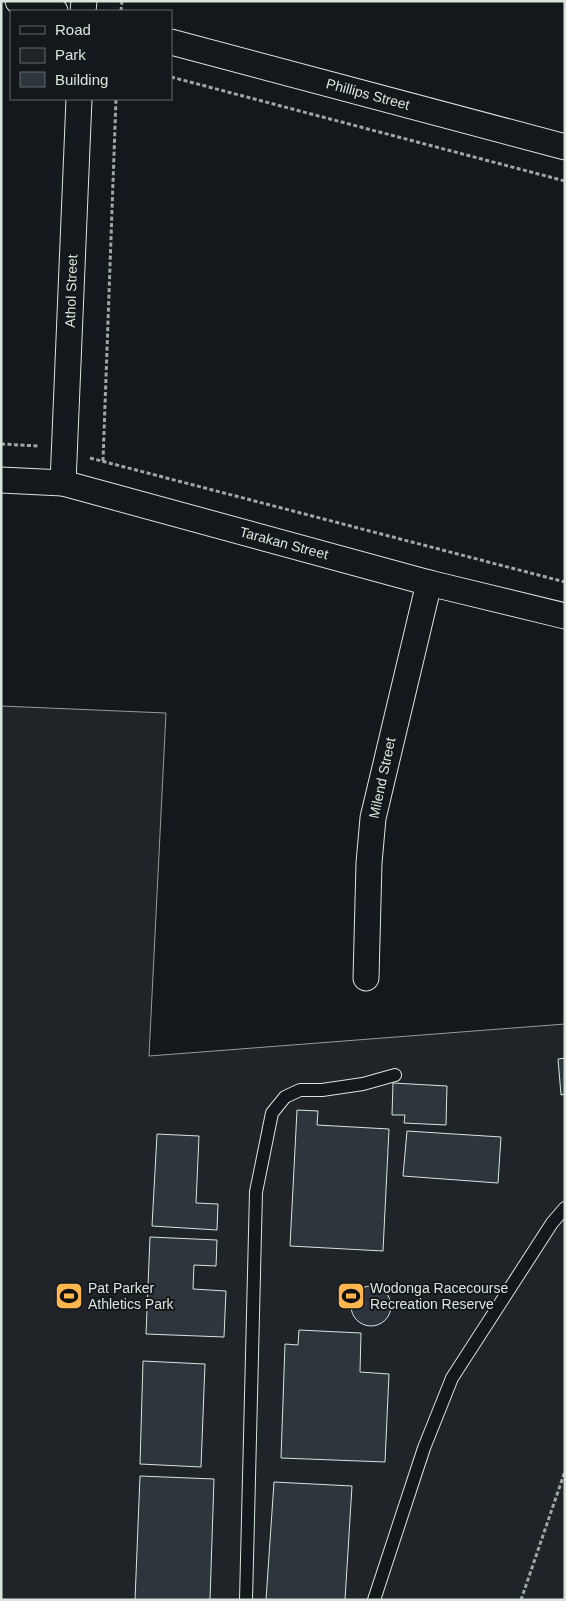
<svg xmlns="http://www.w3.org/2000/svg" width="566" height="1601" font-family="Arial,sans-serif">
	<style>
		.green { fill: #202428; stroke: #939e99 }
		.building { fill: #2c363c; stroke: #d8e6dc }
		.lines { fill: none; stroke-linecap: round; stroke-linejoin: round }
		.lane-casing { stroke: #d8e6dc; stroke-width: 14 }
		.street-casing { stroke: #d8e6dc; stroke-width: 27 }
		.path { stroke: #9da8a2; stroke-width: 3; stroke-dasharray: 4 2.5; stroke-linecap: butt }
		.lane { stroke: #14181c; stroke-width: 12 }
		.street { stroke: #14181c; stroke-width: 25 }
		.labels { text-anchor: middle; stroke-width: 4; stroke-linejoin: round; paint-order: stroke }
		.street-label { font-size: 14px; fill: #d8e6dc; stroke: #14181c }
		.poi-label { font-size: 14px; fill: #d8e6dc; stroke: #14181c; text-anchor: start }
	</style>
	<rect width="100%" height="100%" fill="#14181c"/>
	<path class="green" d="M 1,706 L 166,713 L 149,1056 L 565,1024 L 565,1600 L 1,1600 Z"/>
	<g class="building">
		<path d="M 565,1058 L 565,1094 L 561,1095 L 558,1059 Z"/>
		<path d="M 393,1083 L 447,1086 L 446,1125 L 404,1123 L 405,1115 L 392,1115 Z"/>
		<path d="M 297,1110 L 318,1111 L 317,1125 L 389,1129 L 383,1251 L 290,1246 Z"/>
		<path d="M 407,1131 L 501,1137 L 498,1183 L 403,1176 Z"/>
		<path d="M 157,1134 L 199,1136 L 196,1203 L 218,1204 L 217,1230 L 152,1226 Z"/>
		<path d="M 150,1237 L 217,1240 L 216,1266 L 194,1265 L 193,1289 L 226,1291 L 224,1337 L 146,1334 Z"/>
		<circle cx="371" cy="1306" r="20"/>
		<path d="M 299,1330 L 361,1333 L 360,1372 L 389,1374 L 385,1462 L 281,1458 L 285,1344 L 298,1345 Z"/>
		<path d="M 143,1361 L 205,1364 L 201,1467 L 140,1464 Z"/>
		<path d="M 140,1476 L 214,1479 L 210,1600 L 135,1600 Z"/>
		<path d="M 274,1482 L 352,1486 L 345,1600 L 266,1600 Z"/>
	</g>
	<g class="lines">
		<g class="lane-casing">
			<g id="lane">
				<path d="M 246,1600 L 256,1192 L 272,1113 L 285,1097 L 300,1090 L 322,1090 L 363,1084 L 395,1075"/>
				<path d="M 374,1600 L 424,1448 L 452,1378 L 552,1223 L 565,1208"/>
			</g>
		</g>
		<g class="street-casing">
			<g id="street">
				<path d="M 18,1 L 55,11"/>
				<path d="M 83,11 L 84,1"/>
				<path d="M 171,42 L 565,147"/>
				<path d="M 1,480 L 63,483 L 429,583 L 565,616"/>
				<path d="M 63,483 L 79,99"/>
				<path d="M 366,978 L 369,863 L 373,818 L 429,583"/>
			</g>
		</g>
		<g class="path">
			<path d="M 121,11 L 122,1"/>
			<path d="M 171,77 L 565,181"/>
			<path d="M 1,444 L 38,446"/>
			<path d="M 90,458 L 565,582"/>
			<path d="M 103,461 L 116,99"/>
			<path d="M 521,1600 L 565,1471"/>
		</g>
		<use href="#lane" class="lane"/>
		<use href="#street" class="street"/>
	</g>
	<defs>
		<g id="stadium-square" transform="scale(1.4375)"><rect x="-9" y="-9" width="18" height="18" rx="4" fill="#ffb74d" stroke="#14181c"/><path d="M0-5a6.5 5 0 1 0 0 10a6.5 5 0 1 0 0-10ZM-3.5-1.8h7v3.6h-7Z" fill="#111"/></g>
	</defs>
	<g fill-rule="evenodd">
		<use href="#stadium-square" x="69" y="1296"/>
		<use href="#stadium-square" x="351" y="1296"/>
	</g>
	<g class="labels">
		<g class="street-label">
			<text transform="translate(368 94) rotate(15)" y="5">Phillips Street</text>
			<text transform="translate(71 291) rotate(-88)" y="5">Athol Street</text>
			<text transform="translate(284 543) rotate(15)" y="5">Tarakan Street</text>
			<text transform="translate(382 778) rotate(-78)" y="5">Milend Street</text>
		</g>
		<g class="poi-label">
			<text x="88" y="1293">Pat Parker<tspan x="88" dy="16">Athletics Park</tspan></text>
			<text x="370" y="1293">Wodonga Racecourse<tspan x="370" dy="16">Recreation Reserve</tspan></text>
		</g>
	</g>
	<rect width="566" height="1601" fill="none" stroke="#d8e6dc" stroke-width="5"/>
	<rect x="10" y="10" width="162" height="90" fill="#14181c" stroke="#626a69"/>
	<rect x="20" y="26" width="25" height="8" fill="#14181c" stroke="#626a69"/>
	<text x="55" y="35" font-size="15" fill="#d8e6dc">Road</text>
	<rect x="20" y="48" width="25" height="15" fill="#202428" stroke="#626a69"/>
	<text x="55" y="60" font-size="15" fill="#d8e6dc">Park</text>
	<rect x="20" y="72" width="25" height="15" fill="#2c363c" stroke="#626a69"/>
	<text x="55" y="85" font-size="15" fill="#d8e6dc">Building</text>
</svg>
